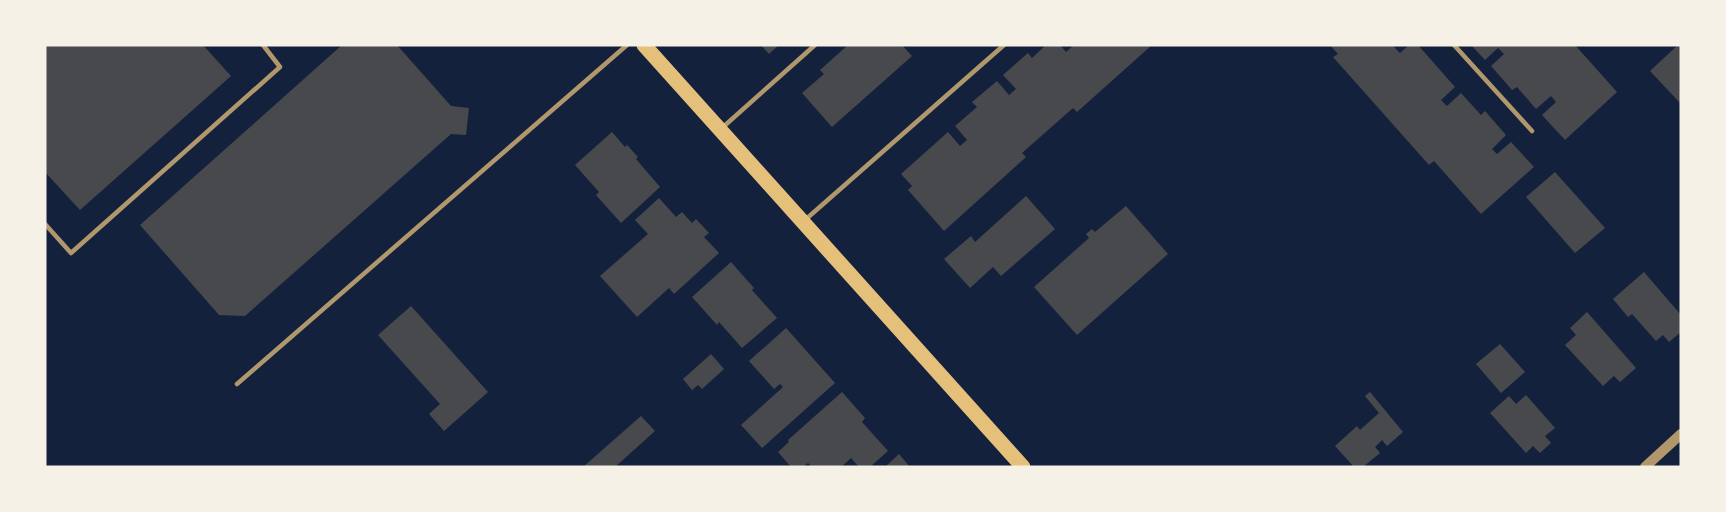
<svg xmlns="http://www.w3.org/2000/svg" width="1726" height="512" font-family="'PT Sans Narrow',sans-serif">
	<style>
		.building { fill: #48494c }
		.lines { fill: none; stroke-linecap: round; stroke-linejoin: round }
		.service { stroke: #b1986c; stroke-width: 4.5 }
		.tertiary { stroke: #b1986c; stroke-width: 10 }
		.primary { stroke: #e5c07b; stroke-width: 15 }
	</style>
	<rect width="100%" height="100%" fill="#14213d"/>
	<g class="building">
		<path d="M 45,45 L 203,45 L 231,76 L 80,210 L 45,172 Z"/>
		<path d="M 342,45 L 397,45 L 451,106 L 469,108 L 466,135 L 451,134 L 245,316 L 219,315 L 140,225 Z"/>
		<path d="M 761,45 L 779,45 L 769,54 Z"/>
		<path d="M 848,45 L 902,45 L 912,56 L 832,127 L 802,93 L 824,74 L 820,70 Z"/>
		<path d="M 1046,45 L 1060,45 L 1066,52 L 1074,45 L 1152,45 L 1077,112 L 1073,108 L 1022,153 L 1026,157 L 944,231 L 908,190 L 912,186 L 901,174 L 948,132 L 960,146 L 967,140 L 955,126 L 977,107 L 972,102 L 997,81 L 1009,95 L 1016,89 L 1003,75 L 1028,53 L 1032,58 Z"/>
		<path d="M 1330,45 L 1396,45 L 1394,47 L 1400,53 L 1409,45 L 1418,45 L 1455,87 L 1441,100 L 1447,106 L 1461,93 L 1481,115 L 1485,111 L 1506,135 L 1492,149 L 1497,154 L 1511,142 L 1534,167 L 1481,214 L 1434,161 L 1429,165 L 1333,57 L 1338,54 Z"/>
		<path d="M 1471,45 L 1575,45 L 1617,92 L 1565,140 L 1542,115 L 1556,102 L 1551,96 L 1536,109 L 1517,87 L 1512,90 L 1491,66 L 1504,54 L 1498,48 L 1485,60 Z"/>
		<path d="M 1678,45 L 1681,45 L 1681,104 L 1650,71 Z"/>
		<path d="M 612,132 L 625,147 L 627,145 L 638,157 L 636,159 L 660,187 L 621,223 L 596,195 L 599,192 L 575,165 Z"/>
		<path d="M 1555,172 L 1605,228 L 1575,253 L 1526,197 Z"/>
		<path d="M 1026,196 L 1055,229 L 1001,276 L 993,267 L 970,288 L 944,259 L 971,236 L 975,242 Z"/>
		<path d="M 659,198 L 676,217 L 682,212 L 692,223 L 696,219 L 709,233 L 704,237 L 719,253 L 674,294 L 669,288 L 637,317 L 600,276 L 648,234 L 635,220 Z"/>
		<path d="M 1126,206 L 1168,254 L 1077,335 L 1034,287 L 1089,238 L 1086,234 L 1092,229 L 1095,232 Z"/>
		<path d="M 731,262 L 754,288 L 752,290 L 777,318 L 742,348 L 719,322 L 717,325 L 692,297 Z"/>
		<path d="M 1644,272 L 1681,315 L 1681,332 L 1669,342 L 1663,335 L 1656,341 L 1632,314 L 1628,317 L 1613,299 Z"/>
		<path d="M 411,306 L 488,392 L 444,431 L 429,414 L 440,404 L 378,335 Z"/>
		<path d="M 1587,312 L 1636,368 L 1620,382 L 1614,376 L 1603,386 L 1565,345 L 1576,335 L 1570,328 Z"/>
		<path d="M 786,328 L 835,383 L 762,448 L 741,425 L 783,387 L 780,384 L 774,389 L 749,361 Z"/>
		<path d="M 1500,344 L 1525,372 L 1501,393 L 1476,364 Z"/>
		<path d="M 711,354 L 724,369 L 702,389 L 698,385 L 692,390 L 683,379 Z"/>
		<path d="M 842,392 L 865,418 L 862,422 L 888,451 L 870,467 L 859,467 L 851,458 L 841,467 L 812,467 L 808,463 L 803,467 L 791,467 L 778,452 L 789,442 L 788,440 Z"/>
		<path d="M 1370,392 L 1403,432 L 1387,446 L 1382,440 L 1375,447 L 1380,453 L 1363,467 L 1354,467 L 1335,446 L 1357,426 L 1360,430 L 1379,413 L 1365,396 Z"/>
		<path d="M 1526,395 L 1555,428 L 1545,436 L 1551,443 L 1540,453 L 1533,446 L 1526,453 L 1490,413 L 1509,396 L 1516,404 Z"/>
		<path d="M 641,416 L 655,431 L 615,467 L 583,467 Z"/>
		<path d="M 899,454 L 910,467 L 885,467 Z"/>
	</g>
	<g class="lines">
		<g class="service">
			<path d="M 1454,45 L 1532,131"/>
			<path d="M 722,128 L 815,45"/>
			<path d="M 805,220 L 1004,45"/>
			<path d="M 45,224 L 71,253 L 280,67 L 263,45"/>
			<path d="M 237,384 L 627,45"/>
		</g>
		<path class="tertiary" d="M 1645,467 L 1681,434"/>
		<path class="primary" d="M 644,45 L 1023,467"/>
	</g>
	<rect width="1726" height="512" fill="none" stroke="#f6f1e7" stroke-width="93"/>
</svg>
